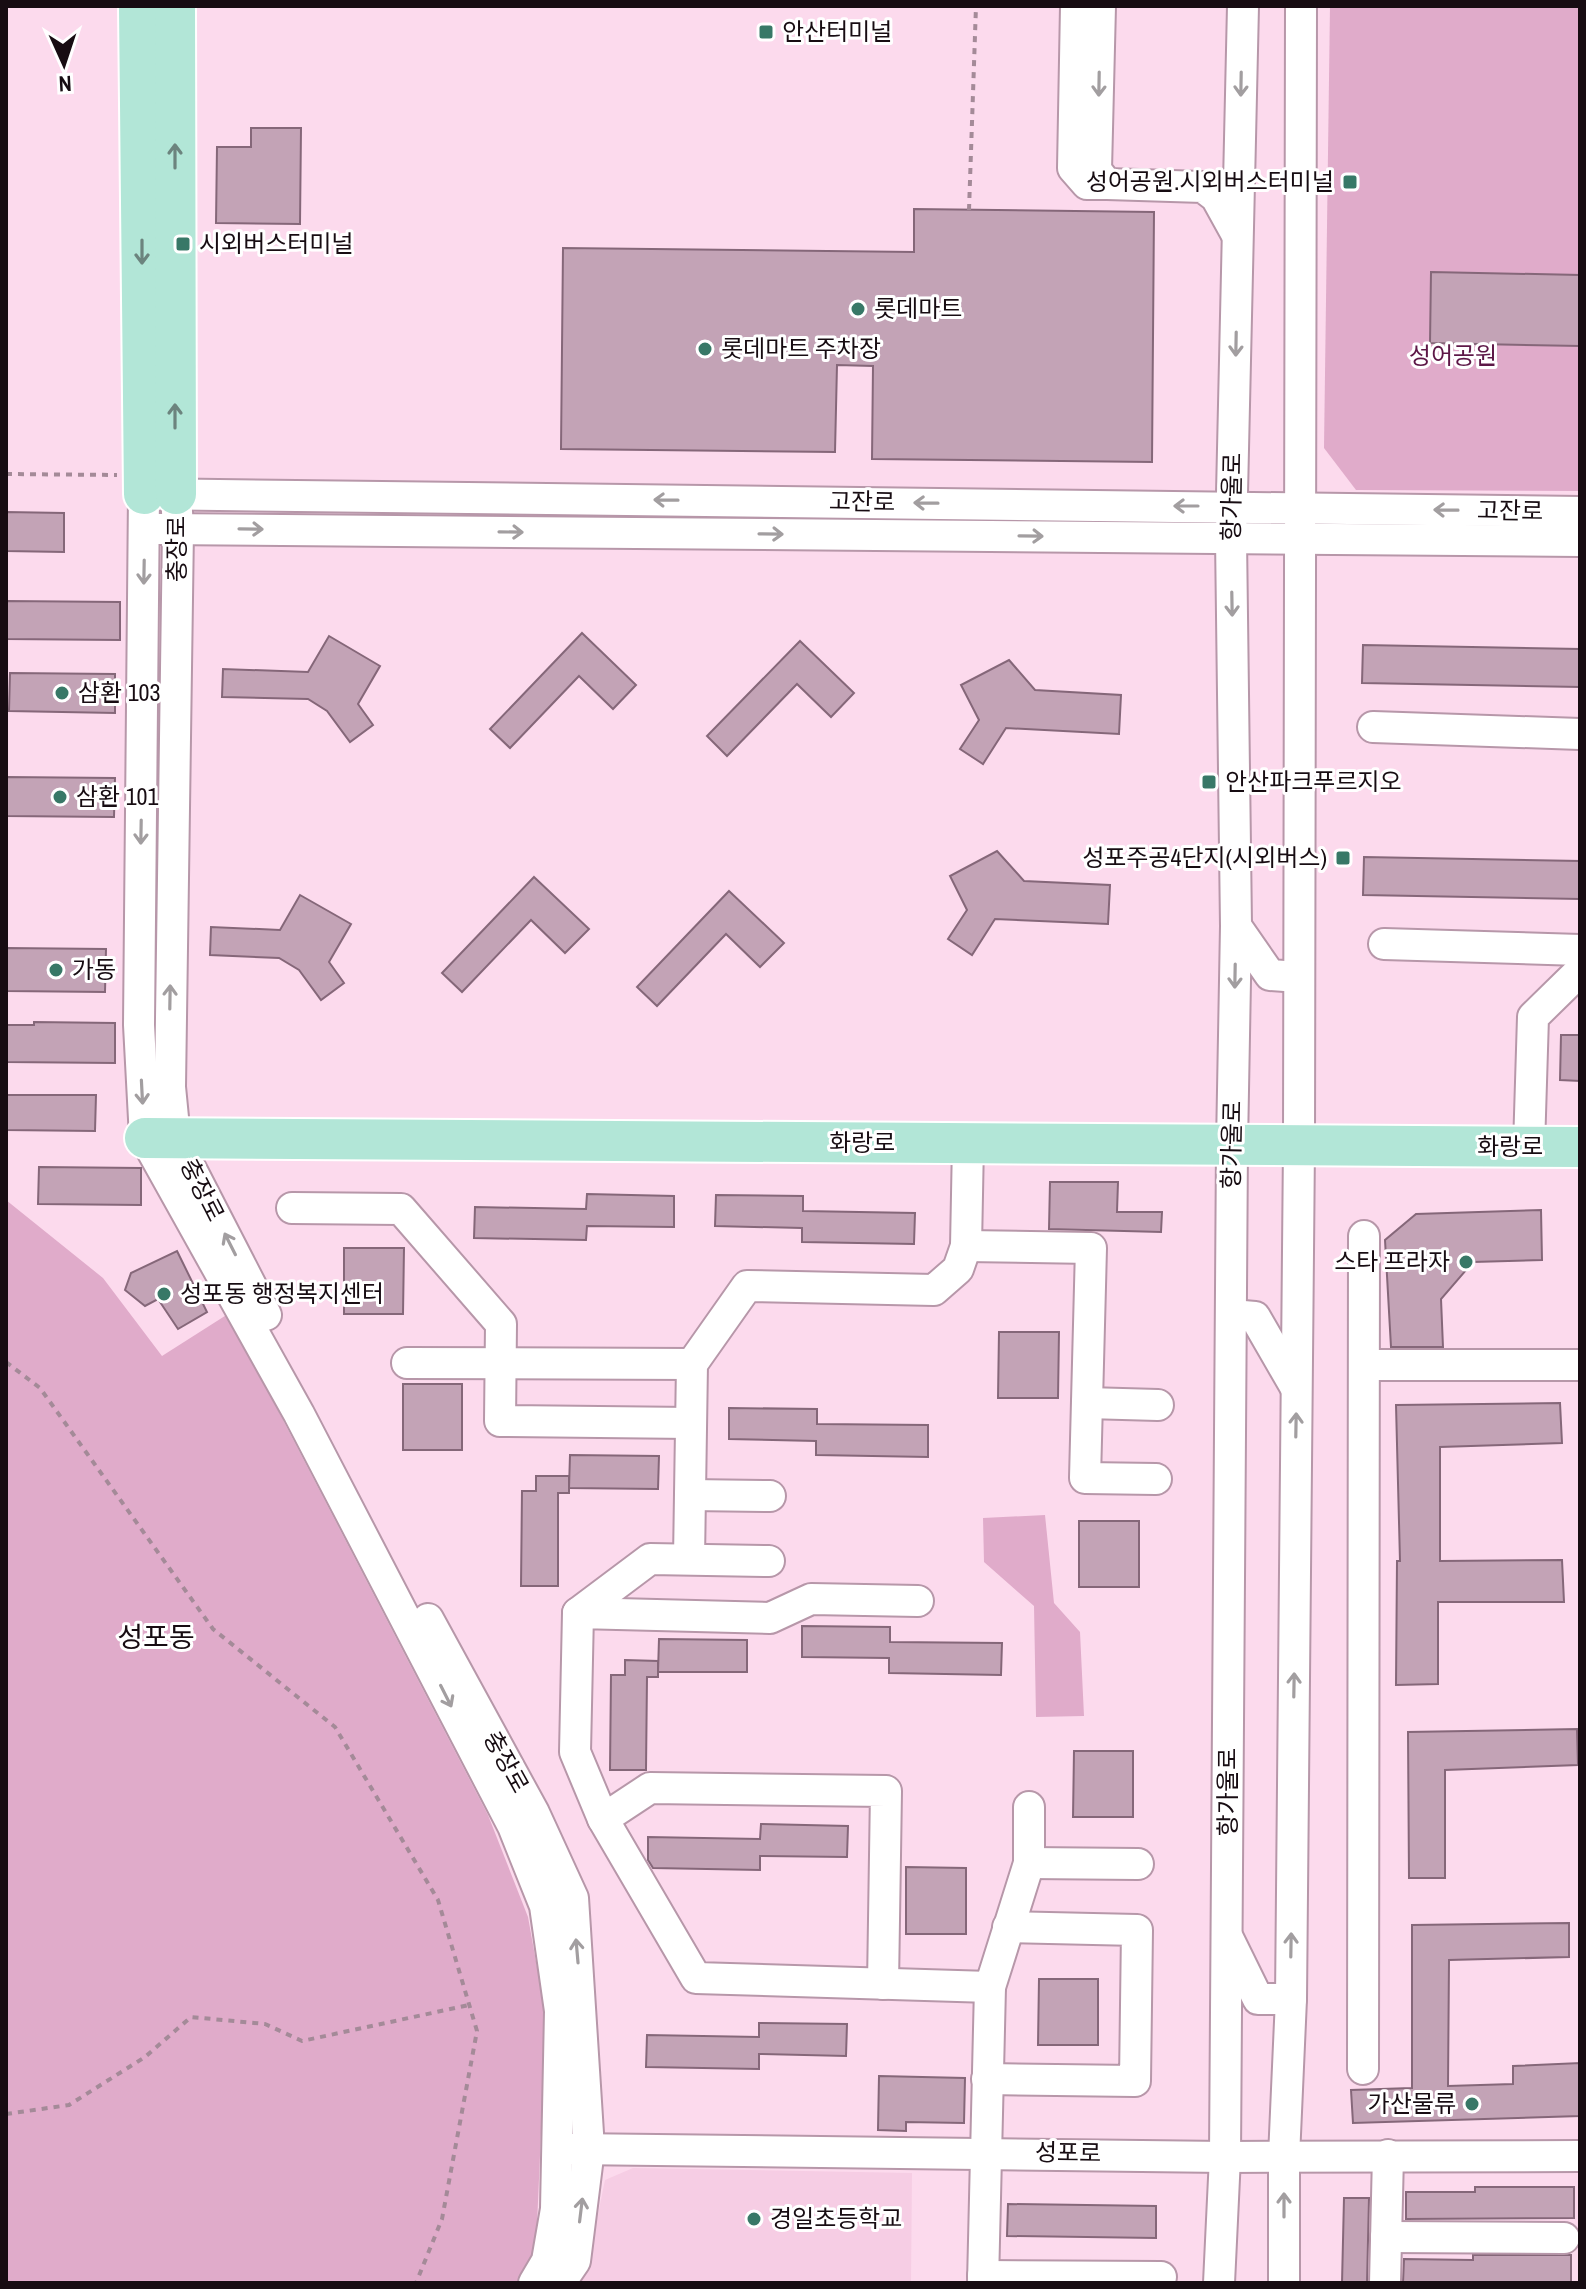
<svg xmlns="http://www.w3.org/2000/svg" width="1586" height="2289" font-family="'Archivo Narrow','Noto Sans KR',sans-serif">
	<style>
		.built { fill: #f6cde4 }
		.green { fill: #e0abca }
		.building { fill: #c3a3b6; stroke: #856779; stroke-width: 2 }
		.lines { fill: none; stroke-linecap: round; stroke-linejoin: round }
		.minor-casing { stroke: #b797a9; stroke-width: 34 }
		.major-casing { stroke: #fff; stroke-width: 44 }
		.path { stroke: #a48a98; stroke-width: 4; stroke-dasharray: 6 6; stroke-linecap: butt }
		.minor { stroke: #fff; stroke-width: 30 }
		.major { stroke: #b2e6d7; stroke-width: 40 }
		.oneway { stroke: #a29ea0 }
		.oneway2 { stroke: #6c847e }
		.poi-dot { fill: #387867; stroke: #fff; stroke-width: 3 }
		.labels { text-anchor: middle; stroke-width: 6; stroke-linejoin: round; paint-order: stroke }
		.poi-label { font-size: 24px; fill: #170c12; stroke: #fff; text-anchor: start }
		.park-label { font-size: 24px; fill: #5d1747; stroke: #fff }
		.street-label { font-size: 24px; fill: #170c12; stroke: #fff }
		.quarter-label { font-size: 28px; fill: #170c12; stroke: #fff }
	</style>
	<rect width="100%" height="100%" fill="#fcdaed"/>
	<path class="built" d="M 633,2168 L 912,2173 L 911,2283 L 569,2283 L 589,2258 L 605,2180 Z"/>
	<g class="green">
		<path d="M 1330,6 L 1580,6 L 1580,491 L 1356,490 L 1324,448 Z"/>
		<path d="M 6,1200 L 103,1278 L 162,1356 L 228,1314 L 488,1815 L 528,1917 L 546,2017 L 536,2248 L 517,2283 L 6,2283 Z"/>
		<path d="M 1045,1515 L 1054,1603 L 1080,1632 L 1084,1716 L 1036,1717 L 1034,1606 L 984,1562 L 983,1518 Z"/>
	</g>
	<g class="building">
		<path d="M 251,128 L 301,128 L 300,224 L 216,223 L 217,147 L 251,147 Z"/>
		<path d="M 914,209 L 1154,212 L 1152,462 L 872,459 L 873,366 L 837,365 L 835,452 L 561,449 L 563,248 L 914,252 Z"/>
		<path d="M 1431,272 L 1580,275 L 1580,346 L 1430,343 Z"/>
		<path d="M 6,512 L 64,513 L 64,552 L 6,551 Z"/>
		<path d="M 6,601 L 120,602 L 120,640 L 6,639 Z"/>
		<path d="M 582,633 L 636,685 L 613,709 L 579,676 L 510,748 L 490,729 Z"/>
		<path d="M 329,636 L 380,666 L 358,704 L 373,725 L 350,742 L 327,711 L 308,699 L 222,697 L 223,669 L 308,672 Z"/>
		<path d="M 800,641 L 854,693 L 831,717 L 797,684 L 727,756 L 707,736 Z"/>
		<path d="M 1363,645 L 1580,649 L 1580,687 L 1362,683 Z"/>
		<path d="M 1009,660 L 1035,690 L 1121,695 L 1119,734 L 1006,728 L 983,764 L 960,749 L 979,720 L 961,685 Z"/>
		<path d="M 10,673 L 115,674 L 115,713 L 9,711 Z"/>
		<path d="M 6,777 L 115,778 L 114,817 L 6,816 Z"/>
		<path d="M 997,851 L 1024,881 L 1110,885 L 1108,924 L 995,919 L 972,955 L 948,939 L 967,910 L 950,876 Z"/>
		<path d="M 1364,857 L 1580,861 L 1580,899 L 1363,895 Z"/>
		<path d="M 534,877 L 589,929 L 565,953 L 531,920 L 462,992 L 442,973 Z"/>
		<path d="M 729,891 L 784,943 L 760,967 L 726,934 L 657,1006 L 637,987 Z"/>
		<path d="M 300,895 L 351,924 L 329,962 L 344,983 L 321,1000 L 299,970 L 279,958 L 210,955 L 211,927 L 280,930 Z"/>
		<path d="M 6,948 L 106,949 L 105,992 L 6,991 Z"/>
		<path d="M 34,1022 L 115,1023 L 115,1063 L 6,1062 L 6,1025 L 34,1025 Z"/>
		<path d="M 1561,1035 L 1580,1035 L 1580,1081 L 1560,1080 Z"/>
		<path d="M 6,1095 L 96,1095 L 95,1131 L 6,1130 Z"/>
		<path d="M 39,1167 L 141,1168 L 141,1205 L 38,1204 Z"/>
		<path d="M 1050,1182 L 1118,1182 L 1117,1212 L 1162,1212 L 1161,1232 L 1049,1229 Z"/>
		<path d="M 587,1194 L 674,1196 L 674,1227 L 587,1226 L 586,1240 L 474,1238 L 475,1207 L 586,1209 Z"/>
		<path d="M 716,1195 L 803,1196 L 803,1211 L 915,1213 L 914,1244 L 802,1242 L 802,1228 L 715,1226 Z"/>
		<path d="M 1541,1210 L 1542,1260 L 1473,1262 L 1441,1299 L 1443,1347 L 1391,1347 L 1385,1240 L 1416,1214 Z"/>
		<path d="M 344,1248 L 404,1248 L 403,1314 L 344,1314 Z"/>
		<path d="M 177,1251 L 207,1312 L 178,1329 L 158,1299 L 145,1306 L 125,1290 L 131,1273 Z"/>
		<path d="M 999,1332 L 1059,1332 L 1058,1398 L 998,1398 Z"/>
		<rect x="403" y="1384" width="59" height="66"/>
		<path d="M 1560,1403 L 1562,1443 L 1440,1447 L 1440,1561 L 1562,1560 L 1564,1602 L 1438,1602 L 1438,1684 L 1396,1685 L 1397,1561 L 1400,1561 L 1396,1405 Z"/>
		<path d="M 729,1408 L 817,1409 L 817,1424 L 928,1425 L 928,1457 L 816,1455 L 816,1441 L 729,1439 Z"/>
		<path d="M 570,1455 L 659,1456 L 658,1489 L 569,1488 Z"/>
		<path d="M 536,1476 L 569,1476 L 569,1493 L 558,1493 L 558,1586 L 521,1586 L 522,1491 L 536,1491 Z"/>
		<rect x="1079" y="1521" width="60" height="66"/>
		<path d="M 802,1626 L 890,1627 L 890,1642 L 1002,1643 L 1001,1675 L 889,1673 L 889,1658 L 802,1657 Z"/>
		<path d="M 659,1639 L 747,1640 L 747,1672 L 658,1672 Z"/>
		<path d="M 625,1660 L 658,1661 L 658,1677 L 647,1677 L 646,1770 L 610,1770 L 611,1675 L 625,1675 Z"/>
		<path d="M 1577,1729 L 1578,1765 L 1445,1770 L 1445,1878 L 1409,1878 L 1408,1732 Z"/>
		<path d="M 1074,1751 L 1133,1751 L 1133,1817 L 1073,1817 Z"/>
		<path d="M 761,1824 L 848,1826 L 847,1857 L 760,1856 L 760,1870 L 653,1868 L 648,1860 L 648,1837 L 760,1839 Z"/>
		<path d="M 906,1867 L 966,1868 L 966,1934 L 906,1934 Z"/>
		<path d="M 1569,1923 L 1569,1957 L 1449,1960 L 1448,2086 L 1513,2084 L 1513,2066 L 1580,2063 L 1580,2116 L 1353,2123 L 1351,2090 L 1412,2088 L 1412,1925 Z"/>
		<path d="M 1039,1979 L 1098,1979 L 1098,2045 L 1038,2045 Z"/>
		<path d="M 759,2023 L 847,2024 L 846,2056 L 759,2054 L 759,2069 L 646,2067 L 647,2035 L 759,2037 Z"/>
		<path d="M 879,2076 L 965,2078 L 964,2123 L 906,2122 L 906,2131 L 878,2130 Z"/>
		<path d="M 1475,2187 L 1574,2187 L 1574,2218 L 1406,2219 L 1406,2192 L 1475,2192 Z"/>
		<path d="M 1344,2198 L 1369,2198 L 1367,2283 L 1342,2283 Z"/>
		<path d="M 1008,2204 L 1156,2206 L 1156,2238 L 1007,2236 Z"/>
		<path d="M 1473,2255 L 1571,2255 L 1571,2283 L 1403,2283 L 1404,2259 L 1473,2260 Z"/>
	</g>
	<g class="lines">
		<g class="minor-casing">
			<g id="minor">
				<path d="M 1076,6 L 1073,168 L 1087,184 L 1107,184"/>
				<path d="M 1100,6 L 1096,170 L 1107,184 L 1203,187 L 1216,197 L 1237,235"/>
				<path d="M 176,494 L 178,529 L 170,1087 L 175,1138 L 266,1315"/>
				<path d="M 159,529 L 1580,541"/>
				<path d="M 1373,727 L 1580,734"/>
				<path d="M 1236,926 L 1270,975 L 1299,977"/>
				<path d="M 1384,944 L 1580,950"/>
				<path d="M 1529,1147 L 1533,1017 L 1580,971"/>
				<path d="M 292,1208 L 401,1209 L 501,1324 L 500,1421 L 691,1423"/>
				<path d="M 966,1246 L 1091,1248 L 1085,1478 L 1156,1479"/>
				<path d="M 1231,1315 L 1255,1317 L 1296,1388"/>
				<path d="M 407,1363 L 692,1364"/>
				<path d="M 1364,1365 L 1580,1365"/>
				<path d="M 1087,1403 L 1158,1405"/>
				<path d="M 690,1495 L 770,1496"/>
				<path d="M 689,1559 L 692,1364 L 747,1286 L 934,1290 L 958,1269 L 966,1246 L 968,1143"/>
				<path d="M 918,1601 L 811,1599 L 770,1618 L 578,1613 L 575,1752 L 603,1819 L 696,1978 L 990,1987"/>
				<path d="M 578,1613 L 650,1559 L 769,1561"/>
				<path d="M 428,1619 L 534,1813 L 573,1898 L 589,2149 L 575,2261 L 560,2283"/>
				<path d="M 603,1819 L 650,1788 L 886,1791 L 883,1984"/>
				<path d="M 1029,1863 L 1138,1864"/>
				<path d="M 1229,1940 L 1258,1999 L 1291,1999"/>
				<path d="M 1363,2069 L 1364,1236"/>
				<path d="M 987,2079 L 1135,2081 L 1137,1930 L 1008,1927"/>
				<path d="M 571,2149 L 1225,2157 L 1580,2156"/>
				<path d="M 1386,2237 L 1564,2238"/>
				<path d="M 983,2276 L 1161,2277"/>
				<path d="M 534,2283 L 547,2261 L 556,2209 L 560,2011 L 545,1906 L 513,1826 L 299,1414 L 145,1138 L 139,1025 L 144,494 L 1580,512"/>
				<path d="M 983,2283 L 990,1987 L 1029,1863 L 1029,1807"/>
				<path d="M 1219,2283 L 1225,2157 L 1232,1145 L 1236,926 L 1231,538 L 1243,6"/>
				<path d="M 1284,2283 L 1284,2157 L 1291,1999 L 1299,1145 L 1301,6"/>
				<path d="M 1385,2283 L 1388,2155"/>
			</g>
		</g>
		<g class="major-casing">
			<g id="major">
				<path d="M 139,6 L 144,494"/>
				<path d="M 175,6 L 176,494"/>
				<path d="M 145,1138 L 1580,1147"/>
			</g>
		</g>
		<g class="path">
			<path d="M 969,210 L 976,6"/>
			<path d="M 6,474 L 117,475"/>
			<path d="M 6,1362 L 40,1388 L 213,1629 L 335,1727 L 438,1900 L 477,2031 L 442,2219 L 416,2283"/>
			<path d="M 6,2114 L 69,2105 L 145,2057 L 191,2017 L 265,2024 L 302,2041 L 469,2005"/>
		</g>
		<use href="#minor" class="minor"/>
		<use href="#major" class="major"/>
	</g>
	<defs><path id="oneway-shaft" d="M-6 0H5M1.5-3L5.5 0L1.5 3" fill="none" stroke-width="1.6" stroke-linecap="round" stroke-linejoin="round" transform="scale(2)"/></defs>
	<g class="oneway">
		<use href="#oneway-shaft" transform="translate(1099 84) rotate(91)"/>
		<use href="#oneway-shaft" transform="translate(1241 84) rotate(91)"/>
		<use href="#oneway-shaft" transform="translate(1236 344) rotate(91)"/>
		<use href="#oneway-shaft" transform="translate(666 500) rotate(-179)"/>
		<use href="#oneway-shaft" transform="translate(926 503) rotate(-179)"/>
		<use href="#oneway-shaft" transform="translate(1186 506) rotate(-180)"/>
		<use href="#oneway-shaft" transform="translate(1446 510) rotate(-179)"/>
		<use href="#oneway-shaft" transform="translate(251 529) rotate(1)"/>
		<use href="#oneway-shaft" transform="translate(511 532) rotate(1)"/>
		<use href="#oneway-shaft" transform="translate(771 534) rotate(1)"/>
		<use href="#oneway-shaft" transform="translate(1031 536) rotate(1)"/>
		<use href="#oneway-shaft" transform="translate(144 572) rotate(91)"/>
		<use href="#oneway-shaft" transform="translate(1232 604) rotate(89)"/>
		<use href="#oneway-shaft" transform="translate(141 832) rotate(91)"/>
		<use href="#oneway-shaft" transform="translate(1235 976) rotate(91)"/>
		<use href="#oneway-shaft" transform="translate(170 997) rotate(-89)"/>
		<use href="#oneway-shaft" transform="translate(142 1092) rotate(87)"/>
		<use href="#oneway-shaft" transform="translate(230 1244) rotate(-117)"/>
		<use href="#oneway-shaft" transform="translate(1296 1425) rotate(-89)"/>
		<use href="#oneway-shaft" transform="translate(1294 1685) rotate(-89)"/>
		<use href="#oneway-shaft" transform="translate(446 1696) rotate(63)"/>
		<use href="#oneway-shaft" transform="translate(1291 1945) rotate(-89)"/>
		<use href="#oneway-shaft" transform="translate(577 1951) rotate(-95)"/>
		<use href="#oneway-shaft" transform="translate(1284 2205) rotate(-90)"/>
		<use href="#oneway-shaft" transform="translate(581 2210) rotate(-83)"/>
	</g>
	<g class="oneway2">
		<use href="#oneway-shaft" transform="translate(175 156) rotate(-90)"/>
		<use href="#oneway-shaft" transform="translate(142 252) rotate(90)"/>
		<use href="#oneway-shaft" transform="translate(175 416) rotate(-90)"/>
	</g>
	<g class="poi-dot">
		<rect x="758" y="24" width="16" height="16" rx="4"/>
		<rect x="1342" y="174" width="16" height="16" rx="4"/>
		<rect x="175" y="236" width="16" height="16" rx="4"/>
		<circle cx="858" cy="309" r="8"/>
		<circle cx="705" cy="349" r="8"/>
		<circle cx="62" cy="693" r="8"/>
		<rect x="1201" y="774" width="16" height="16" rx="4"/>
		<circle cx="60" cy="797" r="8"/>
		<rect x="1335" y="850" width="16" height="16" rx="4"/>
		<circle cx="56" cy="970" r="8"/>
		<circle cx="1466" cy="1262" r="8"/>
		<circle cx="164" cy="1294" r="8"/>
		<circle cx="1472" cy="2104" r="8"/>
		<circle cx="754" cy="2219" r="8"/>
	</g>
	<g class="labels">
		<g class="poi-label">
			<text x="782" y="40">안산터미널</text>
			<text x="1334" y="190" text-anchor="end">성어공원.시외버스터미널</text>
			<text x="199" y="252">시외버스터미널</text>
			<text x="874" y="317">롯데마트</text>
			<text x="721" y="357">롯데마트 주차장</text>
			<text x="78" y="701">삼환 103</text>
			<text x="1225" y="790">안산파크푸르지오</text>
			<text x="76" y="805">삼환 101</text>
			<text x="1327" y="866" text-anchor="end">성포주공4단지(시외버스)</text>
			<text x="72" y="978">가동</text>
			<text x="1450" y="1270" text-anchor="end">스타 프라자</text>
			<text x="180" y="1302">성포동 행정복지센터</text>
			<text x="1456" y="2112" text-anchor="end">가산물류</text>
			<text x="770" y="2227">경일초등학교</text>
		</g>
		<g class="park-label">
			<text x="1453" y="364">성어공원</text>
		</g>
		<g class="street-label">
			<text transform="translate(1232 497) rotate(-89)" y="8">항가울로</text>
			<text transform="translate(862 502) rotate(1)" y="8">고잔로</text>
			<text transform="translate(1510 511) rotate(1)" y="8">고잔로</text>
			<text transform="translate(177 549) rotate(-90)" y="8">충장로</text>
			<text x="862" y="1151">화랑로</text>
			<text transform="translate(1232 1145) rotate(-89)" y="8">항가울로</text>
			<text x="1510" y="1155">화랑로</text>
			<text transform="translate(202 1190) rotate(63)" y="8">충장로</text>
			<text transform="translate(506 1762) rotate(61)" y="8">충장로</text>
			<text transform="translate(1228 1792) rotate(-90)" y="8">항가울로</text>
			<text transform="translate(1068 2153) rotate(1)" y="8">성포로</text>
		</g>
		<g class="quarter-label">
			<text x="156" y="1647">성포동</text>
		</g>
	</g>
	<rect width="1586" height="2289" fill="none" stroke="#170c12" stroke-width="16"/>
	<g transform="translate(64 64) rotate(177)" stroke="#ffffff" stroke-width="6" paint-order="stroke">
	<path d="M0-6L14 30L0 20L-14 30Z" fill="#170c12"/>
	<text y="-12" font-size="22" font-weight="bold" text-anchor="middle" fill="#170c12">N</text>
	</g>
</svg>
